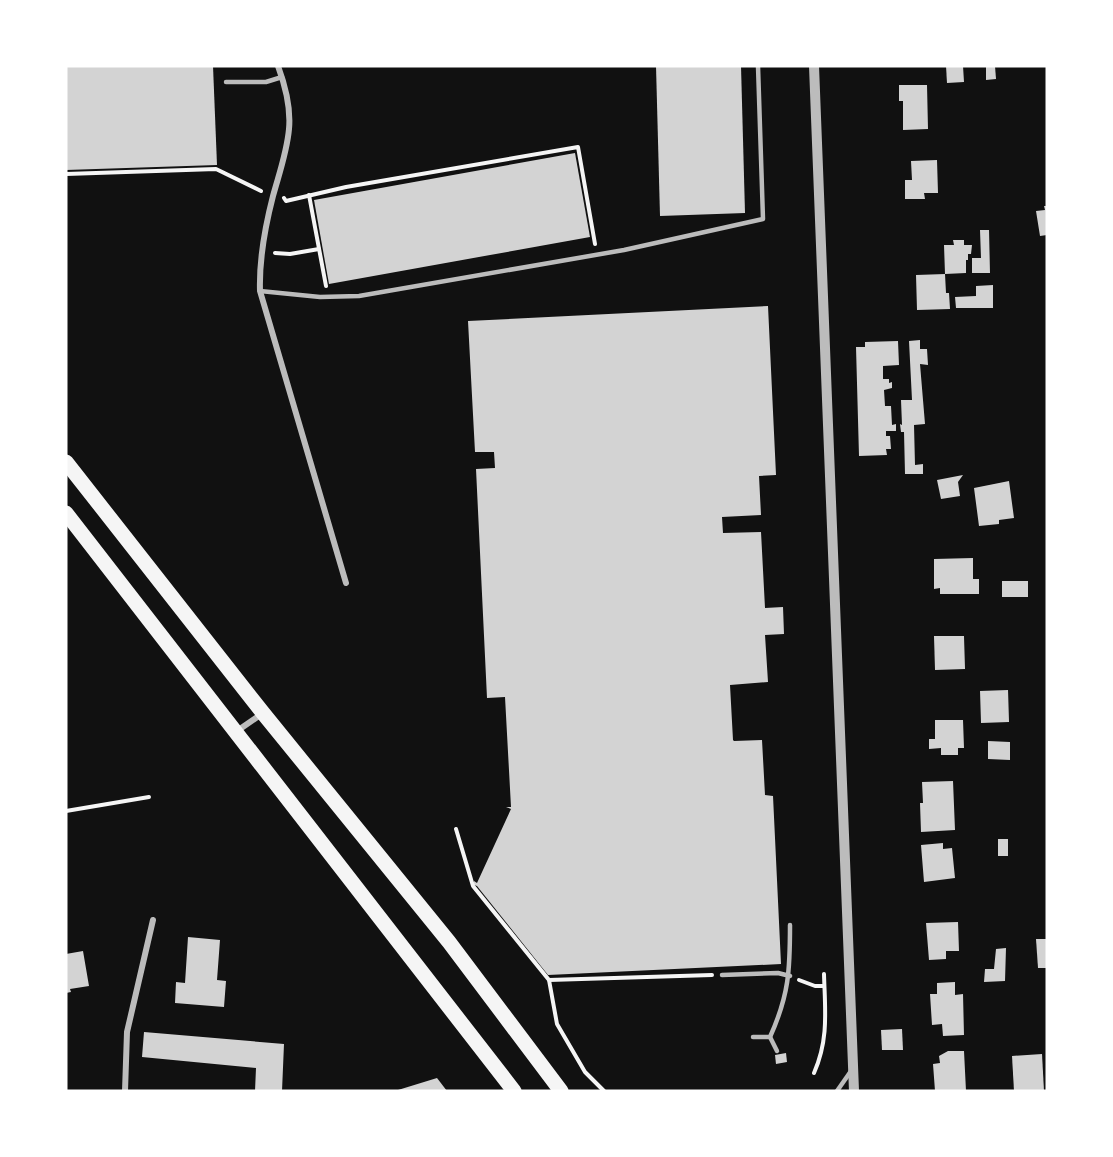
<svg xmlns="http://www.w3.org/2000/svg" width="1113" height="1157" font-family="Merriweather,serif">
	<style>
		.building { fill: #d3d3d3 }
		.lines { fill: none; stroke-linecap: round; stroke-linejoin: round }
		.path { stroke: #f5f5f5; stroke-width: 4 }
		.service { stroke: #bcbcbc; stroke-width: 4.5 }
		.minor { stroke: #bcbcbc; stroke-width: 6 }
		.tertiary { stroke: #bcbcbc; stroke-width: 10 }
		.primary { stroke: #f5f5f5; stroke-width: 15 }
	</style>
	<rect width="100%" height="100%" fill="#111"/>
	<g class="building">
		<path d="M 66,66 L 213,66 L 217,165 L 66,170 Z"/>
		<path d="M 656,66 L 741,66 L 745,213 L 660,216 Z"/>
		<path d="M 946,66 L 963,66 L 964,82 L 947,83 Z"/>
		<path d="M 986,66 L 995,66 L 996,79 L 986,80 Z"/>
		<path d="M 899,85 L 927,85 L 928,129 L 903,130 L 903,101 L 899,101 Z"/>
		<path d="M 575,153 L 590,237 L 329,284 L 314,200 Z"/>
		<path d="M 937,160 L 938,193 L 924,193 L 925,199 L 905,199 L 905,180 L 912,180 L 911,161 Z"/>
		<path d="M 1044,206 L 1047,206 L 1047,235 L 1040,236 L 1036,211 L 1045,210 Z"/>
		<path d="M 980,230 L 989,230 L 990,273 L 972,273 L 972,258 L 981,258 Z"/>
		<path d="M 953,240 L 964,240 L 964,245 L 972,245 L 971,254 L 968,254 L 968,260 L 966,260 L 966,273 L 945,274 L 944,245 L 954,245 Z"/>
		<path d="M 945,274 L 946,293 L 949,293 L 950,309 L 917,310 L 916,275 Z"/>
		<path d="M 993,285 L 993,308 L 956,308 L 955,297 L 976,296 L 976,286 Z"/>
		<path d="M 768,306 L 776,475 L 759,476 L 761,515 L 722,517 L 723,533 L 761,532 L 765,608 L 783,607 L 784,634 L 765,635 L 768,682 L 730,685 L 733,740 L 734,741 L 762,740 L 765,795 L 773,796 L 781,964 L 548,975 L 477,886 L 474,885 L 474,881 L 477,883 L 511,809 L 506,807 L 511,807 L 505,697 L 487,698 L 476,469 L 495,468 L 494,452 L 475,452 L 468,321 Z"/>
		<path d="M 920,340 L 920,349 L 927,349 L 928,365 L 920,364 L 925,424 L 914,425 L 915,465 L 923,464 L 923,474 L 905,474 L 904,432 L 901,432 L 900,424 L 902,425 L 901,400 L 912,400 L 909,341 Z"/>
		<path d="M 898,341 L 899,365 L 883,366 L 883,379 L 889,379 L 889,383 L 892,382 L 892,388 L 884,390 L 885,406 L 891,406 L 892,425 L 896,424 L 896,431 L 886,431 L 886,436 L 890,436 L 891,449 L 886,449 L 887,455 L 859,456 L 856,347 L 865,347 L 865,342 Z"/>
		<path d="M 963,475 L 958,482 L 960,496 L 941,499 L 937,480 Z"/>
		<path d="M 1009,481 L 1014,518 L 999,520 L 999,524 L 979,526 L 974,488 Z"/>
		<path d="M 973,558 L 973,579 L 979,579 L 979,594 L 940,594 L 940,588 L 934,589 L 934,559 Z"/>
		<rect x="1002" y="581" width="26" height="16"/>
		<path d="M 934,636 L 964,636 L 965,669 L 935,670 Z"/>
		<path d="M 1008,690 L 1009,722 L 981,723 L 980,691 Z"/>
		<path d="M 935,720 L 963,720 L 964,748 L 958,748 L 958,755 L 941,755 L 941,748 L 929,749 L 929,739 L 935,739 Z"/>
		<path d="M 988,741 L 1010,742 L 1010,760 L 988,759 Z"/>
		<path d="M 953,781 L 955,830 L 921,832 L 920,803 L 923,803 L 922,782 Z"/>
		<rect x="998" y="839" width="10" height="17"/>
		<path d="M 943,843 L 943,849 L 952,848 L 955,878 L 924,882 L 921,845 Z"/>
		<path d="M 958,922 L 959,951 L 946,951 L 946,959 L 929,960 L 926,923 Z"/>
		<path d="M 188,937 L 220,940 L 217,980 L 226,981 L 224,1007 L 175,1003 L 176,982 L 185,983 Z"/>
		<path d="M 1036,939 L 1047,939 L 1047,968 L 1038,968 Z"/>
		<path d="M 1006,948 L 1005,981 L 984,982 L 985,969 L 994,969 L 996,949 Z"/>
		<path d="M 83,951 L 89,986 L 70,989 L 71,992 L 66,993 L 66,954 Z"/>
		<path d="M 955,982 L 955,995 L 963,994 L 964,1035 L 943,1036 L 942,1024 L 932,1025 L 930,994 L 937,994 L 937,983 Z"/>
		<path d="M 902,1029 L 903,1050 L 882,1050 L 881,1030 Z"/>
		<path d="M 144,1032 L 284,1044 L 282,1091 L 255,1091 L 256,1068 L 142,1057 Z"/>
		<path d="M 948,1051 L 964,1051 L 966,1091 L 935,1091 L 933,1064 L 940,1063 L 939,1056 Z"/>
		<path d="M 786,1053 L 787,1062 L 776,1064 L 775,1055 Z"/>
		<path d="M 1042,1054 L 1044,1091 L 1014,1091 L 1012,1056 Z"/>
		<path d="M 437,1078 L 447,1091 L 398,1091 L 398,1090 Z"/>
	</g>
	<g class="lines">
		<g class="path">
			<path d="M 66,174 L 216,169 L 261,191"/>
			<path d="M 309,195 L 326,286"/>
			<path d="M 284,198 L 286,201 L 346,187 L 578,147 L 595,244"/>
			<path d="M 275,253 L 290,254 L 319,249"/>
			<path d="M 66,811 L 149,797"/>
			<path d="M 456,829 L 473,886 L 549,980 L 712,975"/>
			<path d="M 549,980 L 557,1024 L 585,1072 L 604,1091"/>
			<path d="M 799,980 L 815,986 L 824,986"/>
			<path d="M 814,1073 C 829,1039 825,1010 824,974"/>
		</g>
		<g class="service">
			<path d="M 226,82 L 266,82 L 282,77"/>
			<path d="M 260,291 L 320,297 L 359,296 L 624,250 L 763,219 L 758,66"/>
			<path d="M 722,975 L 778,973 L 790,976"/>
			<path d="M 753,1037 L 770,1037 C 789,995 790,970 790,925"/>
			<path d="M 770,1037 L 777,1051"/>
			<path d="M 837,1091 L 851,1071"/>
		</g>
		<g class="minor">
			<path d="M 278,66 C 285,85 291,108 289,129 C 287,152 279,174 273,196 C 265,227 259,259 260,291 L 346,583"/>
			<path d="M 237,731 L 263,713"/>
			<path d="M 125,1091 L 127,1032 L 153,920"/>
		</g>
		<path class="tertiary" d="M 814,66 L 854,1091"/>
		<g class="primary">
			<path d="M 66,462 L 263,713 L 449,942 L 561,1091"/>
			<path d="M 66,513 L 514,1091"/>
		</g>
	</g>
	<rect width="1113" height="1157" fill="none" stroke="#ffffff" stroke-width="135"/>
</svg>
